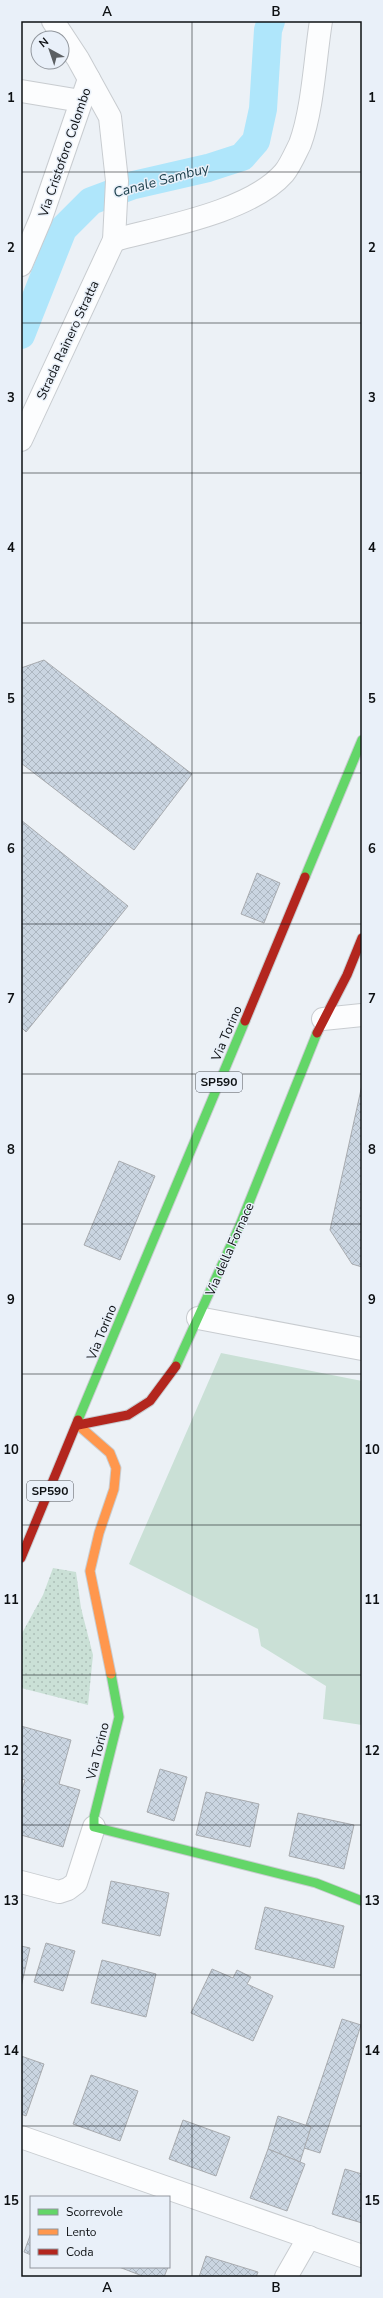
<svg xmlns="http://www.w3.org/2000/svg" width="383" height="2298" font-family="'Nunito Sans',sans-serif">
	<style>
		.grass { fill: url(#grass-dots) }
		.garden { fill: #cae0d6 }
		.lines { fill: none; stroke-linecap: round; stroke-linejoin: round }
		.canal { stroke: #afe6fb; stroke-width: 28 }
		.building { fill: url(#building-cross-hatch); stroke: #a8abaf }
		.street-casing { stroke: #c8ccd0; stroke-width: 24 }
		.fast-casing { stroke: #c8ccd0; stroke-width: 11 }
		.slow-casing { stroke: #c8ccd0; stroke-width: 11 }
		.jam-casing { stroke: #c8ccd0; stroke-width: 11 }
		.street { stroke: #fcfdfe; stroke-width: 22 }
		.fast { stroke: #63d668; stroke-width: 9 }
		.slow { stroke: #ff974d; stroke-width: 9 }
		.jam { stroke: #b3261e; stroke-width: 9 }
		.grid { fill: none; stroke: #0d1013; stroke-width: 1; stroke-opacity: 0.55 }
		.labels { text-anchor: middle; stroke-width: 3; stroke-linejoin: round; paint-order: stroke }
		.shield { fill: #e9f0f9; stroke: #4f5358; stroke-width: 1 }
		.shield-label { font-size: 12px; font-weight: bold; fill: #0d1013 }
		.street-label { font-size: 13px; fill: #0d1013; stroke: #e9f0f9 }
		.water-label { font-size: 14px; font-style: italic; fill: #1e414d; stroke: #e9f0f9 }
		.neatline { fill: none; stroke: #0d1013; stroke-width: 1.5 }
		.grid-label { font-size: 13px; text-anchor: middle; font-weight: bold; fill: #0d1013 }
	</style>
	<defs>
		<pattern id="grass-dots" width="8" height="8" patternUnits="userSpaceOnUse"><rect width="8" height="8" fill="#cae0d6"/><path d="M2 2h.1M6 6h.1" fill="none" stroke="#acbfb7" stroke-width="1.8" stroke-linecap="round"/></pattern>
		<pattern id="building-cross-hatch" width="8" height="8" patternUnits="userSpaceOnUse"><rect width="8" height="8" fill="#cad5e1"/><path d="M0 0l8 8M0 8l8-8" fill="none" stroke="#acb6c0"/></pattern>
	</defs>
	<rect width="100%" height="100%" fill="#ecf1f6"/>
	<path class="grass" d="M 53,1568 L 76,1572 L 81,1608 L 93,1655 L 88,1705 L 21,1688 L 21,1635 L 43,1595 Z"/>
	<path class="garden" d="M 221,1353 L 362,1381 L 362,1725 L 323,1719 L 326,1686 L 261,1646 L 258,1629 L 129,1564 Z"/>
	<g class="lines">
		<path class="canal" d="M 21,335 L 63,229 L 91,201 L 134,185 L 208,168 L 242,157 L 256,141 L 263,109 L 268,30 L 271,21"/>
	</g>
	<g class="building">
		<path d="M 44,660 L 192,774 L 134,850 L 21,763 L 21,668 Z"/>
		<path d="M 21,820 L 128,906 L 26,1032 L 21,1027 Z"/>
		<path d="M 257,873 L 280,883 L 264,923 L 241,914 Z"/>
		<path d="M 362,1085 L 362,1267 L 352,1264 L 330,1230 Z"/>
		<path d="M 119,1161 L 155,1176 L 120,1260 L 84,1245 Z"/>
		<path d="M 21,1726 L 71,1740 L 59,1784 L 80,1790 L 63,1847 L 21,1835 L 21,1793 L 25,1780 L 21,1779 Z"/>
		<path d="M 160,1769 L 187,1777 L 174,1821 L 147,1812 Z"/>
		<path d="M 206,1792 L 259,1804 L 250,1847 L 196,1835 Z"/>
		<path d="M 298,1813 L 354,1825 L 344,1869 L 289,1856 Z"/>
		<path d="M 111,1881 L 169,1893 L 160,1936 L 102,1923 Z"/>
		<path d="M 265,1907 L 344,1926 L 334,1968 L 255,1949 Z"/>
		<path d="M 46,1943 L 75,1951 L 63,1991 L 34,1982 Z"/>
		<path d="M 21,1946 L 30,1948 L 21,1987 Z"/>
		<path d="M 102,1960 L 156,1974 L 146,2017 L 91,2003 Z"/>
		<path d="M 212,1969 L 233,1978 L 237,1970 L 251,1977 L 247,1984 L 273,1996 L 253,2041 L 191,2013 Z"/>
		<path d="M 342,2019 L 361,2025 L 320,2153 L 304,2148 L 311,2127 L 306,2125 Z"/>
		<path d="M 21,2056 L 44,2064 L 26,2116 L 21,2114 Z"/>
		<path d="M 91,2075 L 138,2091 L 120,2141 L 73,2124 Z"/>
		<path d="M 278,2116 L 311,2127 L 300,2162 L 268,2149 Z"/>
		<path d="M 183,2120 L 230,2137 L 216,2176 L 169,2159 Z"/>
		<path d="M 268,2149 L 305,2164 L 287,2211 L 250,2198 Z"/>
		<path d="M 345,2169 L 362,2174 L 362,2223 L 332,2214 Z"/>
		<path d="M 31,2233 L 31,2255 L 24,2252 Z"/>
		<path d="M 206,2256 L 258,2272 L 256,2277 L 199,2277 Z"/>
		<path d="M 119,2267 L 168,2267 L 164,2277 L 145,2277 Z"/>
	</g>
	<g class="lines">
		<g class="street-casing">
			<g id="street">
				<path d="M 21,91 L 81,101"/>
				<path d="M 114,240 C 162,227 250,212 284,173 C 290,166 296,152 300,144 C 313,109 315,58 321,21"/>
				<path d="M 21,265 L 41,218 L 89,79"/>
				<path d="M 21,440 L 114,240 L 117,181 L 110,117 L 78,59 L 53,21"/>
				<path d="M 323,1019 L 362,1015"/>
				<path d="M 198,1318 L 362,1349"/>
				<path d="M 21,1882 L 59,1892 L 68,1889 L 76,1883 L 94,1827"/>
				<path d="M 21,2137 L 362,2256"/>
				<path d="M 286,2277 L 309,2237"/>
			</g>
		</g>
		<g class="fast-casing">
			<g id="fast">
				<path d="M 305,877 L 362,740"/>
				<path d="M 176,1366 L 240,1225 L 317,1033"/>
				<path d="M 78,1420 L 245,1021"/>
				<path d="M 111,1674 L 119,1717 L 94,1817 L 94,1827 L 316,1883 L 362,1901"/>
			</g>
		</g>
		<g class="slow-casing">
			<path id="slow" d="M 78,1425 L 110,1453 L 116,1468 L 114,1489 L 99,1533 L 90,1571 L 111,1674"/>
		</g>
		<g class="jam-casing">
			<g id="jam">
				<path d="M 245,1021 L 305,877"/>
				<path d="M 317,1033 L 347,975 L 362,938"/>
				<path d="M 78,1425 L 128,1415 L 150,1401 L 176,1366"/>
				<path d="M 21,1558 L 78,1420"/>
			</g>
		</g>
		<use href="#street" class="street"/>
		<use href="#fast" class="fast"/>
		<use href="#slow" class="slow"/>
		<use href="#jam" class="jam"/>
	</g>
	<path class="grid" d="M 192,21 L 192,2277M 21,172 L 362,172M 21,323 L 362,323M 21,473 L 362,473M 21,623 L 362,623M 21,773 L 362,773M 21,924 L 362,924M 21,1074 L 362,1074M 21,1224 L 362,1224M 21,1374 L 362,1374M 21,1525 L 362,1525M 21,1675 L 362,1675M 21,1825 L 362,1825M 21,1975 L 362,1975M 21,2126 L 362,2126"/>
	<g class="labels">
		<g class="shield">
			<rect x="196" y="1072" width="46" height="20" rx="3"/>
			<rect x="27" y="1481" width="46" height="20" rx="3"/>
		</g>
		<g class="shield-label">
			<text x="219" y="1086">SP590</text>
			<text x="50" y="1495">SP590</text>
		</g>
		<g class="street-label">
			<text transform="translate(64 152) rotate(-71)" y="5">Via Cristoforo Colombo</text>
			<text transform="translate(67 340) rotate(-65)" y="5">Strada Rainero Stratta</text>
			<text transform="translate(226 1033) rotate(-67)" y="5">Via Torino</text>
			<text transform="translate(229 1249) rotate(-66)" y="5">Via della Fornace</text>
			<text transform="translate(101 1332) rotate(-68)" y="5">Via Torino</text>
			<text transform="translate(97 1751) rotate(-76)" y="5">Via Torino</text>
		</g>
		<g class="water-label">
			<text transform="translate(161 180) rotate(-15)" y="5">Canale Sambuy</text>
		</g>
	</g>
	<rect width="383" height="2298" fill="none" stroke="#e9f0f9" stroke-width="44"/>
	<rect x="30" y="2196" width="140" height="72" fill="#e9f0f9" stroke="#91969d"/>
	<rect x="38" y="2209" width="20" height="6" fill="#63d668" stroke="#91969d"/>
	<text x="66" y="2216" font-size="12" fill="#0d1013">Scorrevole</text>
	<rect x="38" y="2229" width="20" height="6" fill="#ff974d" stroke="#91969d"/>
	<text x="66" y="2236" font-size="12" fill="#0d1013">Lento</text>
	<rect x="38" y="2249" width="20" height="6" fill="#b3261e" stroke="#91969d"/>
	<text x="66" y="2256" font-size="12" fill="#0d1013">Coda</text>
	<g transform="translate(50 50) rotate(320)"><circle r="19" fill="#e9f0f9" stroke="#91969d"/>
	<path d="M0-3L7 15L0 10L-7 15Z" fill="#5b5f62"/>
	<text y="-6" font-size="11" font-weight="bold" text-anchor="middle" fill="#0d1013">N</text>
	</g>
	<rect x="22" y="22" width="339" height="2254" class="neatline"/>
	<g class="grid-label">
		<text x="107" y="16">A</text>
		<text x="276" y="16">B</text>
		<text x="11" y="102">1</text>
		<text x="372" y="102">1</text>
		<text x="11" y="252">2</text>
		<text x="372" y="252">2</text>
		<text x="11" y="402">3</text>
		<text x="372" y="402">3</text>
		<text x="11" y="552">4</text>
		<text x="372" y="552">4</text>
		<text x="11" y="703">5</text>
		<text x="372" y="703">5</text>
		<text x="11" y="853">6</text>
		<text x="372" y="853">6</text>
		<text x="11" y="1003">7</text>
		<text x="372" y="1003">7</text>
		<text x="11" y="1154">8</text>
		<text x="372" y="1154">8</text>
		<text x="11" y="1304">9</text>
		<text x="372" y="1304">9</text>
		<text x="11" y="1454">10</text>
		<text x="372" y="1454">10</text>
		<text x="11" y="1604">11</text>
		<text x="372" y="1604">11</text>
		<text x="11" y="1755">12</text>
		<text x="372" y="1755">12</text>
		<text x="11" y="1905">13</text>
		<text x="372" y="1905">13</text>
		<text x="11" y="2055">14</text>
		<text x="372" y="2055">14</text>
		<text x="11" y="2205">15</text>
		<text x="372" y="2205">15</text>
		<text x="107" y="2292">A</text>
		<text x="276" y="2292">B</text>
	</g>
</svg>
